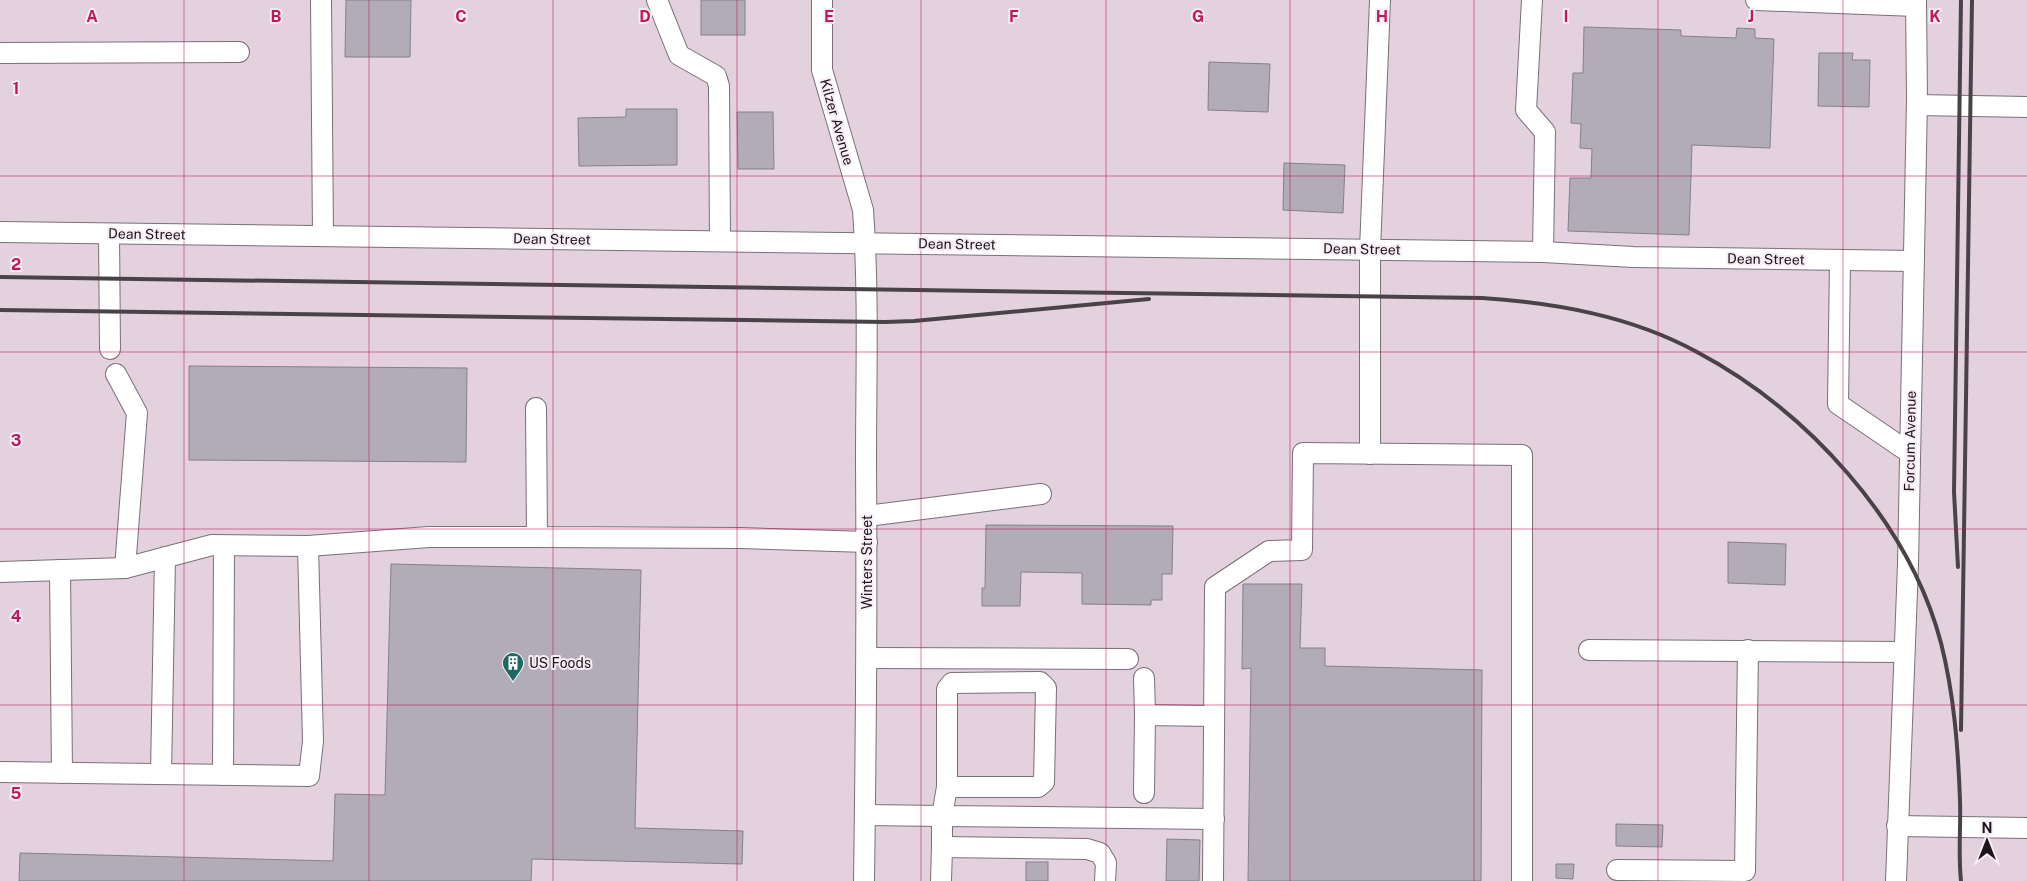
<svg xmlns="http://www.w3.org/2000/svg" width="2027" height="881" font-family="'Public Sans',sans-serif">
	<style>
		.built { fill: #e3d1de }
		.building { fill: #b1acb7; stroke: #85808b }
		.lines { fill: none; stroke-linecap: round; stroke-linejoin: round }
		.minor-casing { stroke: #7a7078; stroke-width: 22 }
		.minor { stroke: #fff; stroke-width: 20 }
		.rail { stroke: #494348; stroke-width: 4 }
		.grid { fill: none; stroke: #c2185b; stroke-width: 1; stroke-opacity: 0.55 }
		.labels { text-anchor: middle; stroke-width: 4; stroke-linejoin: round; paint-order: stroke }
		.street-label { font-size: 14px; fill: #1a1619; stroke: #f8ecf5 }
		.poi-label { font-size: 14px; fill: #1a1619; stroke: #f8ecf5; text-anchor: start }
		.grid-label { font-size: 16px; text-anchor: middle; font-weight: bold; fill: #c2185b; stroke: #f8ecf5; stroke-width: 4; stroke-linejoin: round; paint-order: stroke }
	</style>
	<rect width="100%" height="100%" fill="#eadfe7"/>
	<rect class="built" x="0" y="0" width="2027" height="881"/>
	<g class="building">
		<path d="M 346,0 L 411,0 L 410,57 L 345,57 Z"/>
		<rect x="701" y="0" width="44" height="35"/>
		<path d="M 1584,27 L 1681,30 L 1681,36 L 1736,38 L 1737,28 L 1755,29 L 1755,38 L 1774,39 L 1770,148 L 1692,145 L 1689,235 L 1568,231 L 1570,178 L 1591,178 L 1592,149 L 1580,148 L 1581,124 L 1571,123 L 1573,73 L 1583,73 Z"/>
		<path d="M 1819,53 L 1853,53 L 1852,60 L 1870,60 L 1869,107 L 1818,106 Z"/>
		<path d="M 1209,62 L 1270,64 L 1268,112 L 1208,110 Z"/>
		<path d="M 626,109 L 677,109 L 677,165 L 579,166 L 578,118 L 626,117 Z"/>
		<path d="M 737,112 L 773,112 L 774,169 L 738,169 Z"/>
		<path d="M 1284,163 L 1345,165 L 1343,213 L 1283,210 Z"/>
		<path d="M 189,366 L 467,368 L 466,462 L 189,460 Z"/>
		<path d="M 986,525 L 1173,526 L 1172,574 L 1162,574 L 1162,600 L 1151,600 L 1151,605 L 1082,604 L 1082,573 L 1021,572 L 1020,606 L 982,606 L 982,588 L 985,588 Z"/>
		<path d="M 1728,542 L 1786,544 L 1785,585 L 1728,583 Z"/>
		<path d="M 391,564 L 641,570 L 635,828 L 743,831 L 742,864 L 532,859 L 531,881 L 19,881 L 20,853 L 333,861 L 335,794 L 385,795 Z"/>
		<path d="M 1243,584 L 1302,584 L 1300,648 L 1325,648 L 1325,666 L 1482,670 L 1481,881 L 1248,881 L 1251,668 L 1242,669 Z"/>
		<path d="M 1616,824 L 1663,825 L 1662,847 L 1616,846 Z"/>
		<path d="M 1167,839 L 1200,840 L 1199,881 L 1166,881 Z"/>
		<rect x="1026" y="862" width="22" height="19"/>
		<path d="M 1556,864 L 1574,864 L 1573,879 L 1556,878 Z"/>
	</g>
	<g class="lines">
		<g class="minor-casing">
			<g id="minor">
				<path d="M 321,0 L 323,236"/>
				<path d="M 657,0 L 679,55 L 716,76 L 719,86 L 720,241"/>
				<path d="M 822,0 L 822,70 L 863,210 C 869,294 866,378 866,462 C 867,602 866,741 864,881"/>
				<path d="M 1532,0 L 1526,110 L 1545,132 L 1543,252"/>
				<path d="M 1756,0 L 1916,6"/>
				<path d="M 0,53 L 239,52"/>
				<path d="M 1917,105 L 2027,107"/>
				<path d="M 0,232 L 1543,252 L 1633,257 L 1913,261"/>
				<path d="M 109,234 L 110,349"/>
				<path d="M 1840,261 L 1838,404 L 1910,453"/>
				<path d="M 116,374 L 137,413 L 125,568"/>
				<path d="M 536,408 L 537,537 L 741,538 L 867,542"/>
				<path d="M 1370,454 L 1370,250 L 1380,0"/>
				<path d="M 867,516 L 1041,494"/>
				<path d="M 308,546 L 429,537 L 537,537"/>
				<path d="M 60,570 L 62,773"/>
				<path d="M 0,572 L 125,568 L 212,545 L 308,546 L 313,741 L 309,776 L 0,772"/>
				<path d="M 1589,650 L 1904,652"/>
				<path d="M 867,658 L 1128,659"/>
				<path d="M 1144,678 L 1145,715"/>
				<path d="M 161,774 L 165,557"/>
				<path d="M 223,775 L 224,546"/>
				<path d="M 947,787 L 1038,787 L 1044,782 L 1046,688 L 1040,682 L 952,683 L 947,689 L 947,787 L 942,816 L 1214,819"/>
				<path d="M 1144,793 L 1145,715 L 1214,716"/>
				<path d="M 865,815 L 942,816 L 942,847"/>
				<path d="M 1897,826 L 2027,828"/>
				<path d="M 1617,870 L 1745,871 L 1748,650"/>
				<path d="M 941,881 L 942,847 L 1087,849 L 1100,853 L 1106,863 L 1105,881"/>
				<path d="M 1213,881 L 1215,587 L 1269,551 L 1302,550 L 1303,453 L 1522,455 L 1522,881"/>
				<path d="M 1896,881 L 1908,564 L 1917,99 L 1916,0"/>
			</g>
		</g>
		<use href="#minor" class="minor"/>
		<g class="rail">
			<path d="M 0,277 L 1482,298 C 1556,303 1631,316 1697,352 C 1806,410 1909,521 1941,643 C 1954,694 1958,747 1960,800 C 1961,827 1958,854 1961,881"/>
			<path d="M 0,310 L 885,322 L 914,321 L 1149,299"/>
			<path d="M 1958,567 L 1954,492 L 1961,0"/>
			<path d="M 1961,730 L 1972,0"/>
		</g>
	</g>
	<path class="grid" d="M 184,0 L 184,881M 369,0 L 369,881M 553,0 L 553,881M 737,0 L 737,881M 921,0 L 921,881M 1106,0 L 1106,881M 1290,0 L 1290,881M 1474,0 L 1474,881M 1658,0 L 1658,881M 1843,0 L 1843,881M 0,176 L 2027,176M 0,352 L 2027,352M 0,529 L 2027,529M 0,705 L 2027,705"/>
	<defs>
		<g id="building-pin" transform="scale(1.125)"><path d="M0 17L-7.5 6A9.5 9.5 0 1 1 7.5 6Z" fill="#1e6963" stroke="#f8ecf5"/><path d="M-4-6H4V6H1V3H-1V6H-4ZM-2.5-4.3h1.7v1.8h-1.7ZM.8-4.3h1.7v1.8H.8ZM-2.5-1h1.7V.8h-1.7ZM.8-1h1.7V.8H.8Z" fill="#fff"/></g>
	</defs>
	<g fill-rule="evenodd">
		<use href="#building-pin" x="513" y="663"/>
	</g>
	<g class="labels">
		<g class="street-label">
			<text transform="translate(837 122) rotate(74)" y="5">Kilzer Avenue</text>
			<text transform="translate(147 234) rotate(1)" y="5">Dean Street</text>
			<text transform="translate(552 239) rotate(1)" y="5">Dean Street</text>
			<text transform="translate(957 244) rotate(1)" y="5">Dean Street</text>
			<text transform="translate(1362 249) rotate(1)" y="5">Dean Street</text>
			<text transform="translate(1766 259) rotate(1)" y="5">Dean Street</text>
			<text transform="translate(1910 441) rotate(-89)" y="5">Forcum Avenue</text>
			<text transform="translate(867 562) rotate(-90)" y="5">Winters Street</text>
		</g>
		<g class="poi-label">
			<text x="529" y="668">US Foods</text>
		</g>
	</g>
	<g class="grid-label">
		<text x="92" y="22">A</text>
		<text x="276" y="22">B</text>
		<text x="461" y="22">C</text>
		<text x="645" y="22">D</text>
		<text x="829" y="22">E</text>
		<text x="1014" y="22">F</text>
		<text x="1198" y="22">G</text>
		<text x="1382" y="22">H</text>
		<text x="1566" y="22">I</text>
		<text x="1751" y="22">J</text>
		<text x="1935" y="22">K</text>
		<text x="16" y="94">1</text>
		<text x="16" y="270">2</text>
		<text x="16" y="446">3</text>
		<text x="16" y="622">4</text>
		<text x="16" y="799">5</text>
	</g>
	<g transform="translate(1987 841)" stroke="#f8ecf5" stroke-width="4" paint-order="stroke">
	<path d="M0-4L9 19L0 12L-9 19Z" fill="#1a1619"/>
	<text y="-8" font-size="14" font-weight="bold" text-anchor="middle" fill="#1a1619">N</text>
	</g>
</svg>
